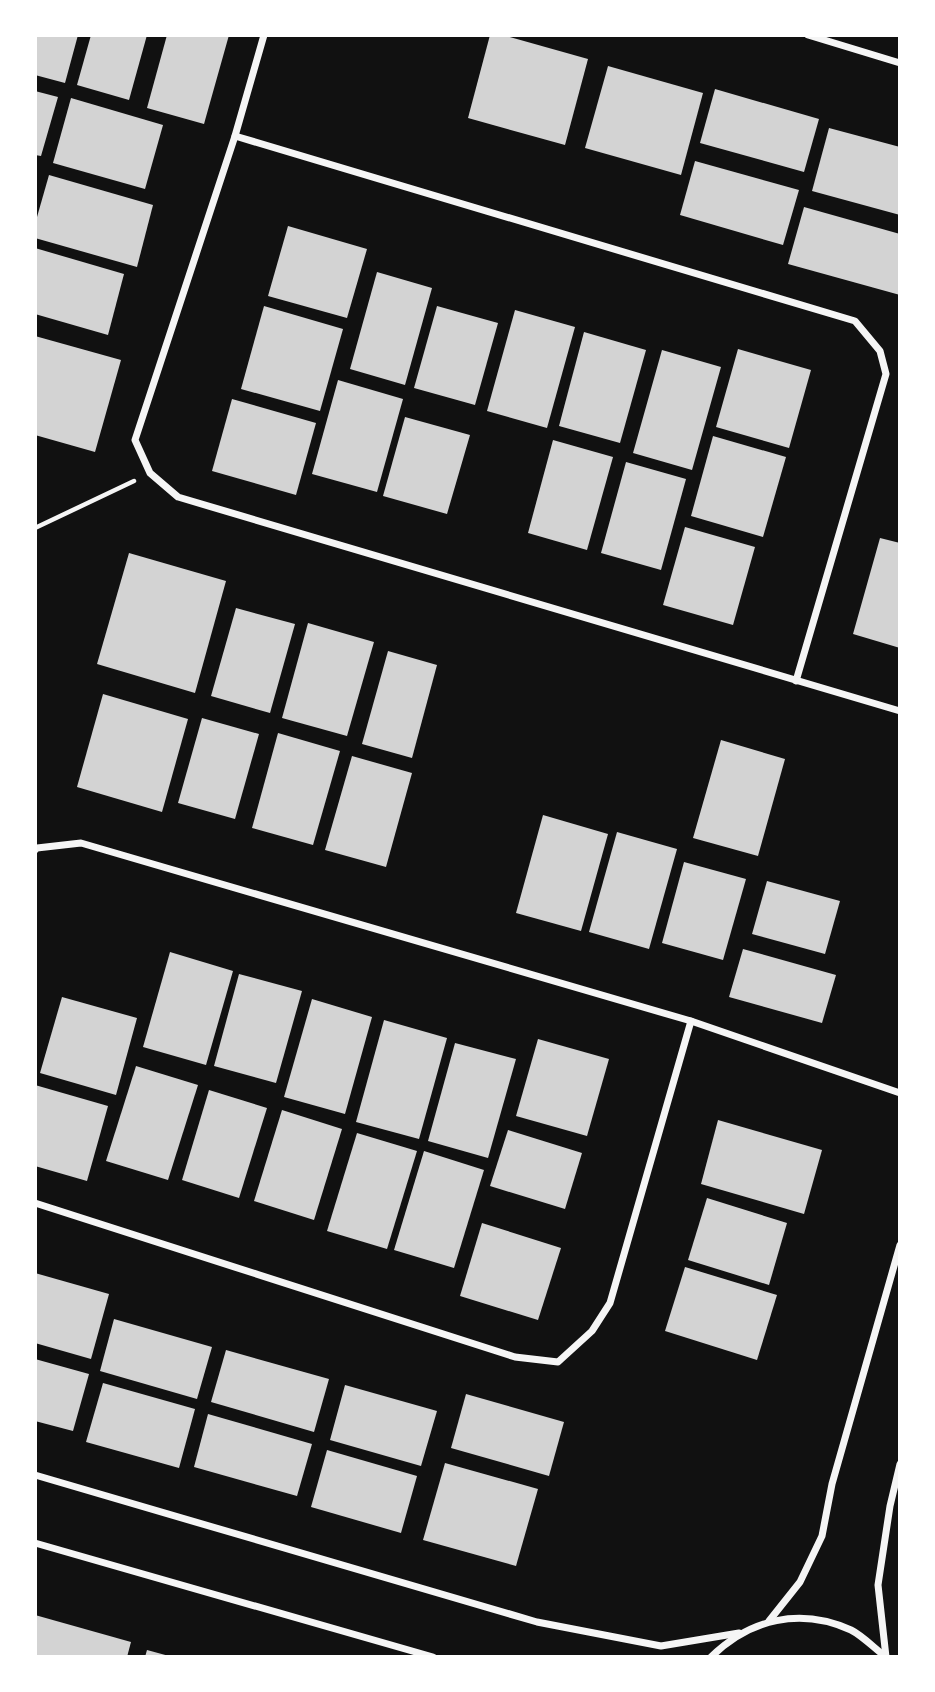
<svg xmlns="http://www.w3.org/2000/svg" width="935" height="1692" font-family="'Zilla Slab',serif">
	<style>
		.building { fill: #d3d3d3 }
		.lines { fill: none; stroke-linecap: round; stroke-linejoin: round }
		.path { stroke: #f5f5f5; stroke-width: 4.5 }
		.minor { stroke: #f5f5f5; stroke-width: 7 }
	</style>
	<rect width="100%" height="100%" fill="#111"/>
	<g class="building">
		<path d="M 35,35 L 78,35 L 65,83 L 35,75 Z"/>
		<path d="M 91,35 L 147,35 L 129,100 L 77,85 Z"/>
		<path d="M 167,35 L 229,35 L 204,124 L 147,108 Z"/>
		<path d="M 490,35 L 503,35 L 588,59 L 565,145 L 468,118 Z"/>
		<path d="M 608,66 L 703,93 L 681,175 L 585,148 Z"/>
		<path d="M 715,89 L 819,119 L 804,172 L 700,143 Z"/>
		<path d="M 35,91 L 58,97 L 41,156 L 35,155 Z"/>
		<path d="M 71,98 L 163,125 L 145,189 L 53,163 Z"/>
		<path d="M 829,128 L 900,147 L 900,215 L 812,191 Z"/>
		<path d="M 695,161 L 799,190 L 783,245 L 680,215 Z"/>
		<path d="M 49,175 L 153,205 L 137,267 L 35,238 L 35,224 Z"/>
		<path d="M 804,207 L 900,234 L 900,295 L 788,264 Z"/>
		<path d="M 288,226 L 367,249 L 347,318 L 268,296 Z"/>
		<path d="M 35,248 L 124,274 L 108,335 L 35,314 Z"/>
		<path d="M 377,272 L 432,288 L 405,385 L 350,369 Z"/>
		<path d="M 264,306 L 343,329 L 320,411 L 241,389 Z"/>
		<path d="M 437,306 L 498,323 L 475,405 L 414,388 Z"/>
		<path d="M 515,310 L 575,327 L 547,428 L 487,411 Z"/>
		<path d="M 584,332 L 646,350 L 620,443 L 559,426 Z"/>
		<path d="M 35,336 L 121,360 L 95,452 L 35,435 Z"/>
		<path d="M 738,349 L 811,370 L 789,448 L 716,427 Z"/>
		<path d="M 662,350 L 721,367 L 692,470 L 633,453 Z"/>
		<path d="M 338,380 L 403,399 L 377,492 L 312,474 Z"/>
		<path d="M 232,399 L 316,423 L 296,495 L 212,471 Z"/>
		<path d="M 405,417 L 470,435 L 447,514 L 383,496 Z"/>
		<path d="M 713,436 L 786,457 L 763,537 L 691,516 Z"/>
		<path d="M 553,440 L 613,457 L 587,550 L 528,533 Z"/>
		<path d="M 626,462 L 686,479 L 661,570 L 601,553 Z"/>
		<path d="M 685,527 L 755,547 L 733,625 L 663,605 Z"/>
		<path d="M 880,538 L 900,543 L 900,648 L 853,634 Z"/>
		<path d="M 129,553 L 226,581 L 195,693 L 97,664 Z"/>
		<path d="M 236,608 L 295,624 L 270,713 L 211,696 Z"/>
		<path d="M 308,623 L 374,642 L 347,736 L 282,718 Z"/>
		<path d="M 388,651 L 437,665 L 412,758 L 362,744 Z"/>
		<path d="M 103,694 L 188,719 L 162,812 L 77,787 Z"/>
		<path d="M 202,718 L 259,734 L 235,819 L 178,803 Z"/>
		<path d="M 278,733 L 340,751 L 313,845 L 252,828 Z"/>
		<path d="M 721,740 L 785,759 L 758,856 L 693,838 Z"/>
		<path d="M 352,756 L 412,773 L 386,867 L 325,850 Z"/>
		<path d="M 543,815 L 608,834 L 581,931 L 516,913 Z"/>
		<path d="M 617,832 L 677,849 L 649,949 L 589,932 Z"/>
		<path d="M 684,862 L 746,879 L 723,960 L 662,943 Z"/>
		<path d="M 767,881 L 840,901 L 825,954 L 752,934 Z"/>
		<path d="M 743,949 L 836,975 L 822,1023 L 729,997 Z"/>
		<path d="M 170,952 L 233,971 L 206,1065 L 143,1047 Z"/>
		<path d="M 239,974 L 302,991 L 276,1083 L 214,1066 Z"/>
		<path d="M 62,997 L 137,1018 L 116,1095 L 40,1073 Z"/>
		<path d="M 312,999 L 372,1017 L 345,1114 L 284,1097 Z"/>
		<path d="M 384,1020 L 447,1038 L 419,1139 L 356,1122 Z"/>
		<path d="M 538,1039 L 609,1059 L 587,1136 L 516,1116 Z"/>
		<path d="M 455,1043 L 516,1059 L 488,1158 L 428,1141 Z"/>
		<path d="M 136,1066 L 198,1085 L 168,1180 L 106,1161 Z"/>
		<path d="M 35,1085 L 108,1106 L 87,1181 L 35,1166 Z"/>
		<path d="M 209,1090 L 267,1108 L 239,1198 L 182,1180 Z"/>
		<path d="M 282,1110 L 342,1129 L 314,1220 L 254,1201 Z"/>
		<path d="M 718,1120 L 822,1150 L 804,1214 L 701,1184 Z"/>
		<path d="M 508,1130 L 582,1153 L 565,1209 L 490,1186 Z"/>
		<path d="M 357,1133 L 417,1151 L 387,1249 L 327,1231 Z"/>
		<path d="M 424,1151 L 484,1170 L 454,1268 L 394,1250 Z"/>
		<path d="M 707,1198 L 787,1223 L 769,1285 L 688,1260 Z"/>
		<path d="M 482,1223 L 561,1248 L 538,1320 L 460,1296 Z"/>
		<path d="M 685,1267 L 777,1295 L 757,1360 L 665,1331 Z"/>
		<path d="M 35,1273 L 109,1294 L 91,1359 L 35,1343 Z"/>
		<path d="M 114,1319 L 212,1347 L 197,1399 L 100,1371 Z"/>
		<path d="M 226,1350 L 329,1379 L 314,1432 L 211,1402 Z"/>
		<path d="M 35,1359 L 89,1374 L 73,1431 L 35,1421 Z"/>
		<path d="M 103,1383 L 195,1409 L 179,1468 L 86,1442 Z"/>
		<path d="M 345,1385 L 437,1411 L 421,1466 L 330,1440 Z"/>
		<path d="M 466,1394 L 564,1422 L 549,1476 L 451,1448 Z"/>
		<path d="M 208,1414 L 312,1444 L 297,1496 L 194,1467 Z"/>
		<path d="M 327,1450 L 417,1476 L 401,1533 L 311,1507 Z"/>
		<path d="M 445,1463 L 538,1489 L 516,1566 L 423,1540 Z"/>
		<path d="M 35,1615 L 131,1642 L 127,1657 L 35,1657 Z"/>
		<path d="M 147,1650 L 169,1656 L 169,1657 L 145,1657 Z"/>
	</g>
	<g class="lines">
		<path class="path" d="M 35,528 L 134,481"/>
		<g class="minor">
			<path d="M 264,35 L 235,136 L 135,440 L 150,473 L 178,497 L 900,711"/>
			<path d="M 808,35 L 900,63"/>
			<path d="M 235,136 L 855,321 L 880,351 L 886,374 L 796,681"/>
			<path d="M 35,850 L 37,848 L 81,843 L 691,1021 L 900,1093"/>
			<path d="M 35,1203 L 515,1357 L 558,1362 L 592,1331 L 610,1303 L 691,1021"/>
			<path d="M 35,1475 L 537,1622 L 661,1646 L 739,1633"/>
			<path d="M 35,1543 L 433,1657"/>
			<path d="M 769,1621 L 800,1582 L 822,1536 L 832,1484 L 900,1245"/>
			<path d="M 711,1657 C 750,1619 800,1607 851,1630 C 863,1636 875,1649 886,1657"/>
			<path d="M 886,1657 L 878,1585 L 890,1506 L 900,1464"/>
		</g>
	</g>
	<rect width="935" height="1692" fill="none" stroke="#ffffff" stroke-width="74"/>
</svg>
